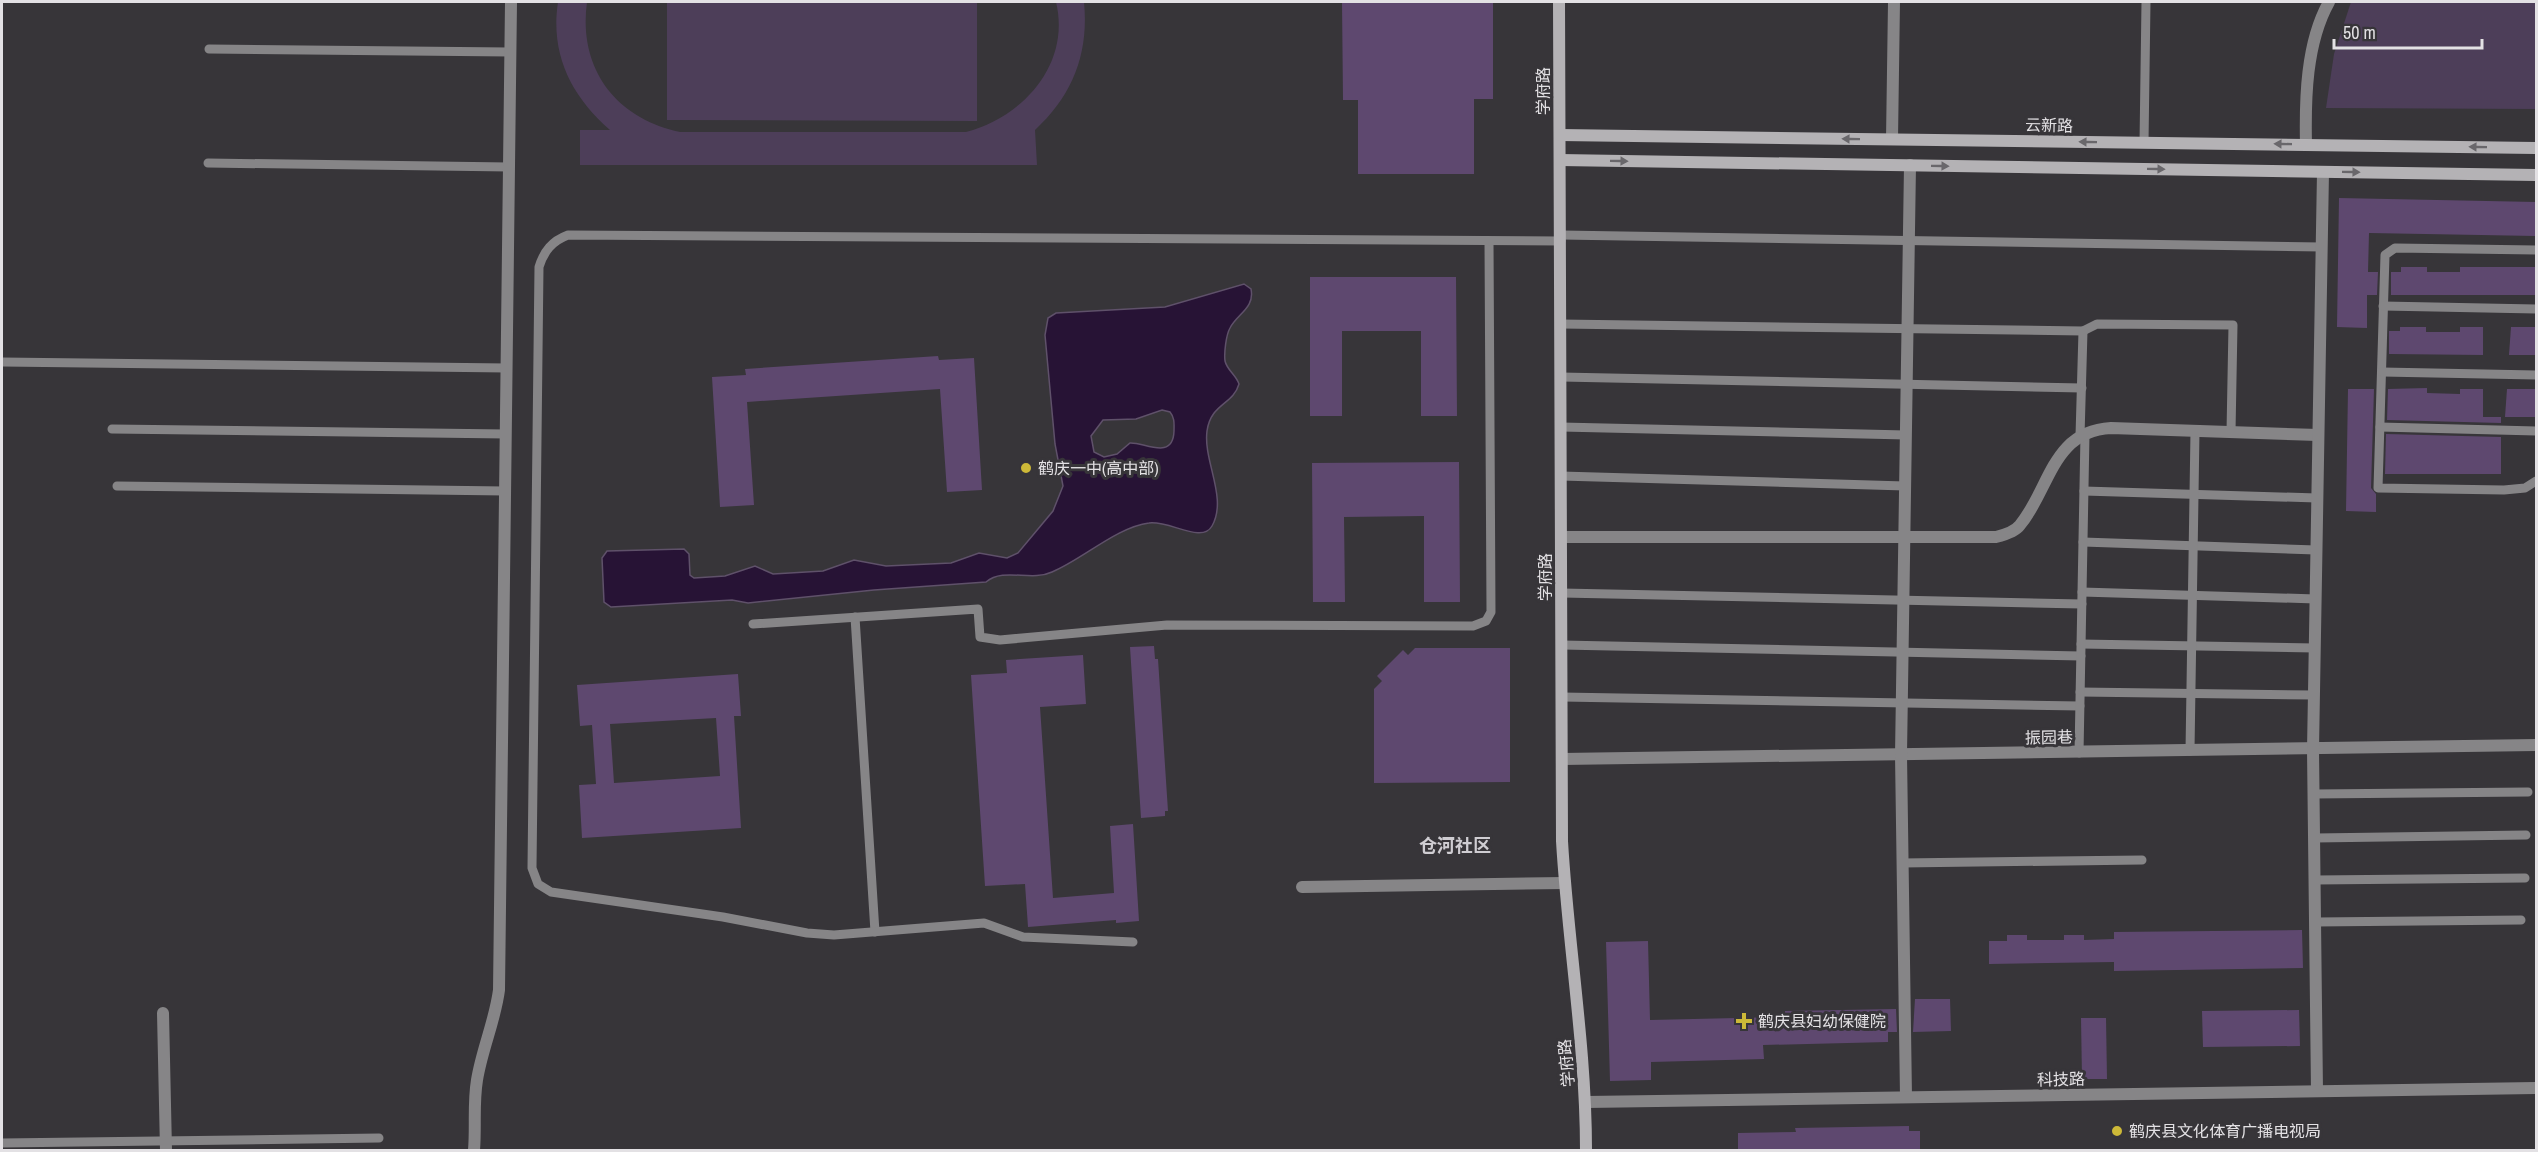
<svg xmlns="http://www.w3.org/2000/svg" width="2538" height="1152" font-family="'Archivo Narrow','Noto Sans SC',sans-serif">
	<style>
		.green { fill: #4d3e59 }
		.water { fill: #271335; stroke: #5f516a; stroke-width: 1.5; fill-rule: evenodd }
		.building { fill: #5e486f; fill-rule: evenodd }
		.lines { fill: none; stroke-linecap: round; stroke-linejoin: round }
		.lane { stroke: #868587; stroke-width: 9 }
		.street { stroke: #868587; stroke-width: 12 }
		.secondary { stroke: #b4b2b5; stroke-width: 12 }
		.oneway { fill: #69676b }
		.poi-dot { fill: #cdb938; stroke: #373539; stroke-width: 2 }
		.labels { text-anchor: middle; stroke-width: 6; stroke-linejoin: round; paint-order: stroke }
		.street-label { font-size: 16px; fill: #e3e1e4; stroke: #373539 }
		.poi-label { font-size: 16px; fill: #e3e1e4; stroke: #373539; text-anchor: start }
		.neighbourhood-label { font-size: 18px; font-weight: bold; fill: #cfcdd2; stroke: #373539 }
	</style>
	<rect width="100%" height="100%" fill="#373539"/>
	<g class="green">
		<path d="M 558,2 L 587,2 C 578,68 615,118 680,132 L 966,132 C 1023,117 1071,64 1056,2 L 1084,2 C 1089,53 1073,95 1035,130 L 1037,165 L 580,165 L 580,130 L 610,130 C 571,96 550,54 558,2 Z"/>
		<path d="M 667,2 L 977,2 L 977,121 L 667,120 Z"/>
		<path d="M 2351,2 L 2536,2 L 2536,109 L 2326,108 L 2334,54 Z"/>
	</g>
	<path class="water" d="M 1244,284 L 1251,289 C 1255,308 1237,314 1230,328 C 1226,335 1224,353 1225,361 C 1227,370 1236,375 1239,384 C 1233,405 1211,403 1207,431 C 1203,461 1228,498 1212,526 C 1202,544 1169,520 1149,523 C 1117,527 1083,559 1052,572 C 1031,582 1004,567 986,582 L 874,590 L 748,603 L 732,600 L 611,607 L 604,602 L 602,558 L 607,551 L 684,549 L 689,554 L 690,575 L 694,578 L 725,576 L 755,566 L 773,574 L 823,571 L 854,560 L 886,566 L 951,563 L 979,553 L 1007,558 L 1018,553 L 1053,511 L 1063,486 L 1055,444 L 1045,335 L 1048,318 L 1056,313 L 1165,307 ZM 1162,410 L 1170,412 C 1175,418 1174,424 1174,431 C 1173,461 1144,442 1130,443 L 1117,454 L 1104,457 L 1094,452 L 1091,436 L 1103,420 L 1136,419 Z"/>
	<g class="building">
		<path d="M 1342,2 L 1493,2 L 1493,99 L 1474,99 L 1474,174 L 1358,174 L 1358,100 L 1343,100 Z"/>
		<path d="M 2339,198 L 2536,202 L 2536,236 L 2369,233 L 2368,272 L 2378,272 L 2377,295 L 2367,295 L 2367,328 L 2337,327 Z"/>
		<path d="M 2401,267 L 2427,267 L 2427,272 L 2460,272 L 2460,267 L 2536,267 L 2536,295 L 2391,295 L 2391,272 L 2401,272 Z"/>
		<path d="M 1310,277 L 1456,277 L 1457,416 L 1421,416 L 1421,331 L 1342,331 L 1342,416 L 1310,416 Z"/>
		<path d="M 2400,327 L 2426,327 L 2426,332 L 2460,332 L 2460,327 L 2483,327 L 2483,355 L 2389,354 L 2389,331 L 2400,331 Z"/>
		<path d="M 2511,327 L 2536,327 L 2536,355 L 2509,355 Z"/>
		<path d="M 938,356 L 939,360 L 974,358 L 982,490 L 947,492 L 940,389 L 747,402 L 754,505 L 720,507 L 712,377 L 746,375 L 745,369 Z"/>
		<path d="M 2427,388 L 2427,393 L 2460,394 L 2460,389 L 2483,389 L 2483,417 L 2501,417 L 2501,423 L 2387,420 L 2388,389 Z"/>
		<path d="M 2348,389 L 2374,389 L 2371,488 L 2376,494 L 2376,512 L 2346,511 Z"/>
		<path d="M 2507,389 L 2536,389 L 2536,417 L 2505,417 Z"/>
		<path d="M 2386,434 L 2501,437 L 2501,474 L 2385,474 Z"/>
		<path d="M 1459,462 L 1460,602 L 1424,602 L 1424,516 L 1344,517 L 1345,602 L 1313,602 L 1312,463 Z"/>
		<path d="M 1154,646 L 1155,659 L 1158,659 L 1168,811 L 1165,811 L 1165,816 L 1141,818 L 1130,647 Z"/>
		<path d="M 1415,648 L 1510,648 L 1510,782 L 1374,783 L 1374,689 L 1382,681 L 1377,676 L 1403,650 L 1408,655 Z"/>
		<path d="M 1083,655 L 1086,704 L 1040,707 L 1053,898 L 1114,893 L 1110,826 L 1133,824 L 1139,921 L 1116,923 L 1116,920 L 1028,927 L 1025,884 L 985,886 L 971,675 L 1007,673 L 1006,660 Z"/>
		<path d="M 738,674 L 741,716 L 734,716 L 741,828 L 582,838 L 579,785 L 596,784 L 592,725 L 580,726 L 577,685 ZM 716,718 L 720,776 L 614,783 L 610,724 Z"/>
		<path d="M 2302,930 L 2303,968 L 2114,971 L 2114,962 L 1989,964 L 1989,941 L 2007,941 L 2007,935 L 2027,935 L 2027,940 L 2064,940 L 2064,935 L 2084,935 L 2084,940 L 2114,939 L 2114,932 Z"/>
		<path d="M 1648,941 L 1650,1020 L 1785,1017 L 1785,1011 L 1896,1009 L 1897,1032 L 1888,1032 L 1888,1042 L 1763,1045 L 1764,1059 L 1651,1062 L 1651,1080 L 1610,1081 L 1606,942 Z"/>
		<path d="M 1915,999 L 1950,999 L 1951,1031 L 1913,1032 Z"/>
		<path d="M 2299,1010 L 2300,1046 L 2203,1047 L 2202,1011 Z"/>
		<path d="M 2081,1018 L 2106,1018 L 2107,1079 L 2082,1079 Z"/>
		<path d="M 1909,1126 L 1909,1131 L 1920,1131 L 1920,1150 L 1738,1150 L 1738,1133 L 1796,1132 L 1795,1128 Z"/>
	</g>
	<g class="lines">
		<g class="lane">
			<path d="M 209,49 L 511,52"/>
			<path d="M 2144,143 L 2146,2"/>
			<path d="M 208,163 L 509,167"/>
			<path d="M 1561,235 L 2322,247"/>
			<path d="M 2536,250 L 2395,248 L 2385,255 L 2378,488 L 2504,490 L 2525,488 L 2536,481"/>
			<path d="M 2383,306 L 2536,309"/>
			<path d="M 1561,324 L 2083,331 L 2097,324 L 2233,325 L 2231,432"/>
			<path d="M 2,362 L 507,368"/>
			<path d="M 2382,372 L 2536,375"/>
			<path d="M 1561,377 L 2082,388"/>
			<path d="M 1561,427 L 1906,435"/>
			<path d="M 2380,427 L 2536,431"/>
			<path d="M 112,429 L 506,434"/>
			<path d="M 2080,436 L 2083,331"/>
			<path d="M 1561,476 L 1905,486"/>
			<path d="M 117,486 L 505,491"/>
			<path d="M 2084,491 L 2317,498"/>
			<path d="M 2083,542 L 2316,550"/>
			<path d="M 2082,592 L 2316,599"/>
			<path d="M 1562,593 L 2082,604"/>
			<path d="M 855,617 L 875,932"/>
			<path d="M 753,624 L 978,609 L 980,637 L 1000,640 L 1167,625 L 1473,626 L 1486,621 L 1491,612 L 1489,241"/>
			<path d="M 2081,644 L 2315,648"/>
			<path d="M 1562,645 L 2081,656"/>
			<path d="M 2080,692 L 2314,695"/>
			<path d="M 1562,697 L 2080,706"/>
			<path d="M 2190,751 L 2195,431"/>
			<path d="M 2079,753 L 2085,434"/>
			<path d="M 2314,794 L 2528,792"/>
			<path d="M 2315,838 L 2526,835"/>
			<path d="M 1902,863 L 2142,860"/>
			<path d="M 2315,880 L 2525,878"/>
			<path d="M 2316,922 L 2521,920"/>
			<path d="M 1133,942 L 1023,937 L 984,923 L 834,935 L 807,933 L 723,917 L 551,892 L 538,884 L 532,868 L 539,267 C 544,251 552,241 568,235 L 1561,241"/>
			<path d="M 2,1143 L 379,1138"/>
		</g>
		<g class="street">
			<path d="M 1892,139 L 1894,2"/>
			<path d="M 2306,145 C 2305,99 2306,43 2329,2"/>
			<path d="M 1562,537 L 1996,537 C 2004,535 2015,532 2020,525 C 2050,489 2052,431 2111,428 L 2318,435"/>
			<path d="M 1562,759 L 2536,745"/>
			<path d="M 1302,887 L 1565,883"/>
			<path d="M 163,1013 L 166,1150"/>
			<path d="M 2317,1091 L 2313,750 L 2323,172"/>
			<path d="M 1906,1097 L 1901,755 L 1910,165"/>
			<path d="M 1586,1102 L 2536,1088"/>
			<path d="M 474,1150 C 476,1127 473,1104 477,1080 C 482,1049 495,1021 499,990 L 511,2"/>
		</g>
		<g class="secondary">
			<path d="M 1559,2 L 1562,841 C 1568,944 1586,1047 1586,1150"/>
			<path d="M 1560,135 L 2536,148"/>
			<path d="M 1560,160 L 2536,175"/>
		</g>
	</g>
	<defs><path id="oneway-solid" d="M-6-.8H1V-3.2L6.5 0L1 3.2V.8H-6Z" transform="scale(1.5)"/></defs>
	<g class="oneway">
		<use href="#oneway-solid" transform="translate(1851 139) rotate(-179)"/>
		<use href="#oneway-solid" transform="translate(2088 142) rotate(-179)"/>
		<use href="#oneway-solid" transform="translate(2283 144) rotate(-179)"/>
		<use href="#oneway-solid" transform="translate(2478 147) rotate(-179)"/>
		<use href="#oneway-solid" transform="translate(1619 161) rotate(1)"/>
		<use href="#oneway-solid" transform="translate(1940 166) rotate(1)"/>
		<use href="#oneway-solid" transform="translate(2156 169) rotate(1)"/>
		<use href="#oneway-solid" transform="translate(2351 172) rotate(1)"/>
	</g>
	<g class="poi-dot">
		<circle cx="1026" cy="468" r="6"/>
		<path d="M1741 1012h6v6h6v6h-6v6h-6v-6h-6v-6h6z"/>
		<circle cx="2117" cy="1131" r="6"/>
	</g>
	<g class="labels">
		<g class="street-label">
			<text transform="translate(1543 91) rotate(-90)" y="6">学府路</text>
			<text transform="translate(2049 125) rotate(1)" y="6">云新路</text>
			<text transform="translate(1545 577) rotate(-90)" y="6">学府路</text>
			<text transform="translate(2049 737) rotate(-1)" y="6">振园巷</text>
			<text transform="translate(1566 1063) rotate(-95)" y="6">学府路</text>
			<text transform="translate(2061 1079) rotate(-1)" y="6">科技路</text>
		</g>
		<g class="poi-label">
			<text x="1038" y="474">鹤庆一中(高中部)</text>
			<text x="1758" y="1027">鹤庆县妇幼保健院</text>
			<text x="2129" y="1137">鹤庆县文化体育广播电视局</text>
		</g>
		<g class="neighbourhood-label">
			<text x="1455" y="852">仓河社区</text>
		</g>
	</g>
	<rect width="2538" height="1152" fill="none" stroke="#e3e1e4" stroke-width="6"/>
	<path d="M2334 39v9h148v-9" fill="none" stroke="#e3e1e4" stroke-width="3"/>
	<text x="2343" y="39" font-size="18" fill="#e3e1e4" stroke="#373539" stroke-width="4.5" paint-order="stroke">50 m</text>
</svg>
